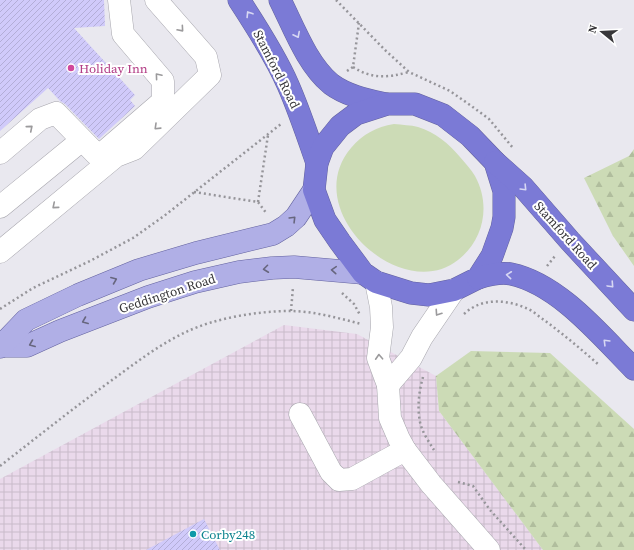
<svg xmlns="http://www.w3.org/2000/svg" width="634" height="550" font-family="'Source Serif 4',serif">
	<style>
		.industrial { fill: url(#industrial-grid) }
		.green { fill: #ccdbb6 }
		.forest { fill: url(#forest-firs) }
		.building { fill: url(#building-hatch) }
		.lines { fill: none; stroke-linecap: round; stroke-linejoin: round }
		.minor-casing { stroke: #a7a6ad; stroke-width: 23 }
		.major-casing { stroke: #63629f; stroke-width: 23 }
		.highway-casing { stroke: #63629f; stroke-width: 23 }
		.path { stroke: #96959a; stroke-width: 2.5; stroke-dasharray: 2 3; stroke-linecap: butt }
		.minor { stroke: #fff; stroke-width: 22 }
		.major { stroke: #b0afe6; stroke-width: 22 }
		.highway { stroke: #7b7ad6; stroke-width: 22 }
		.oneway { stroke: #d7d7f3 }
		.oneway2 { stroke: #9b9a9c }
		.oneway3 { stroke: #67667e }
		.hotel-dot { fill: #d1479c; stroke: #fff; stroke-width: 1.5 }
		.culture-dot { fill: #0f9aa8; stroke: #fff; stroke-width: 1.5 }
		.labels { text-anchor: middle; stroke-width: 4; stroke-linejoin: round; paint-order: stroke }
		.hotel-label { font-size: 13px; fill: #b23c85; stroke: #fff; text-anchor: start }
		.street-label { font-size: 13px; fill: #373639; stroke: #fff }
		.culture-label { font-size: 13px; fill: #0d838f; stroke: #fff; text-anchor: start }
	</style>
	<defs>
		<pattern id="industrial-grid" width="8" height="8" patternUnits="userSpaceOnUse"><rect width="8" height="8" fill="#ead9eb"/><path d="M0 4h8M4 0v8" fill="none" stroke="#c9bbca"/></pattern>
		<pattern id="forest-firs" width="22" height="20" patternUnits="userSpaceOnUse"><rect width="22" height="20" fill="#ccdbb6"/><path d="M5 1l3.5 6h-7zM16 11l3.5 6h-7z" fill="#b0bd9d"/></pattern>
		<pattern id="building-hatch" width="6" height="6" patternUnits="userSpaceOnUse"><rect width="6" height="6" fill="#d0cafa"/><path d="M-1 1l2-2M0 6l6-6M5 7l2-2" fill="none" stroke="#b3aed7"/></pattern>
	</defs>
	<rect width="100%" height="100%" fill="#e9e8ef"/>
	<path class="industrial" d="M 284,325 L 357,334 L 436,376 L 439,411 L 543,550 L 0,550 L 0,479 Z"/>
	<path class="green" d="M 394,124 C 402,125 411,125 418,127 C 435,132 449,144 460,157 C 465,163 471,169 475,176 C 491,205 484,240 458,260 C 402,305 298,211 351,148 C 363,134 376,127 394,124 Z"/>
	<g class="forest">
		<path d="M 634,149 L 634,266 L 613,236 L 584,178 L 629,156 Z"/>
		<path d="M 471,351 L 550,353 L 634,429 L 634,550 L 543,550 L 439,411 L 436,376 Z"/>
	</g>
	<g class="building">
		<path d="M 0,0 L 104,0 L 105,26 L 74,28 L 135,95 L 130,100 L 135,106 L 99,139 L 65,104 L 60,101 L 48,88 L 0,131 Z"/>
		<path d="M 204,519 L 220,550 L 146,550 Z"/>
	</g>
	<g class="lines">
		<g class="minor-casing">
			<g id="minor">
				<path d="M 0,153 L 40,119 L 56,113 L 96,154 L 105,151 L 163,101 L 163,81 L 123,34 L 119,0"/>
				<path d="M 0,207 L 82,140"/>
				<path d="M 0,252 L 116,156 L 134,149 L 210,75 L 206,57 L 156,0"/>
				<path d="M 376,282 L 381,307 L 382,327 L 378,358 L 388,385 L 390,418 L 399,439 L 405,450 L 431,484 L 489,550"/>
				<path d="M 388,385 L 411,358 L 422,337 L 454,290"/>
				<path d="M 300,414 L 331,472 L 339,480 L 352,479 L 405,450"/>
			</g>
		</g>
		<g class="major-casing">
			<g id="major">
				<path d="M 2,346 L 27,346 L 60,331 L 148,297 L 195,282 L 239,272 L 272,268 L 294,267 L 363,273"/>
				<path d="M 0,347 L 26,320 L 78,295 L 139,270 L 196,253 L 273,234 L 286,226 L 296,217 L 314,190"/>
			</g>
		</g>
		<g class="highway-casing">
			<g id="highway">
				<path d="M 239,0 C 256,26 276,57 288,85 C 299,110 308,137 317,163"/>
				<path d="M 280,0 C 294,28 307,64 331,84 C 347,96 368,100 386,104"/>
				<path d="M 387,104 L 415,104 L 443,115 L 470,136 L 495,162 L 504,191 L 504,217 L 502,228 L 492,256 L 478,278 L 454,290 L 429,295 L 411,293 L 376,282 L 363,273 L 340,242 L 325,220 L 314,190 L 317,163 L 323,147 L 340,126 L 356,114 Z"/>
				<path d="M 495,162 L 523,187 L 570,241 L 634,310"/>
				<path d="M 478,278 C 488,275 501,272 511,274 C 559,284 601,336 634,369"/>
			</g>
		</g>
		<g class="path">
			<path d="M 336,0 L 386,51 L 409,72 L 450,91 L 470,105 L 489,119 L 513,148"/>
			<path d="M 353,67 C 372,79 387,78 409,72"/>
			<path d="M 347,71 L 353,67 L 359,23"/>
			<path d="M 194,192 L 258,202 L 267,214"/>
			<path d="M 258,202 L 268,135"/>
			<path d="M 547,266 L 555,256"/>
			<path d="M 342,293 L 354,304 L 360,315"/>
			<path d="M 0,309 L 33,288 L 90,261 L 133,238 L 164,216 L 281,124"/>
			<path d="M 291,311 L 293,287"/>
			<path d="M 464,314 C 481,298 505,299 526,308 C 532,310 538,316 544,320 C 563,334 581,349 599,365"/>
			<path d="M 423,377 C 419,391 417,407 420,422 C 422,432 429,442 434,450"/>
			<path d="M 0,466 C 36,438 71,410 108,383 C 133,365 158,345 186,332 C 215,318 258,311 290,311 C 313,311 338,318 361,324"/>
			<path d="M 458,482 L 473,486 L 490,510 L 526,550"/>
		</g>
		<use href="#minor" class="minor"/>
		<use href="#major" class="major"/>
		<use href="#highway" class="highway"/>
	</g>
	<defs><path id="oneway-chevron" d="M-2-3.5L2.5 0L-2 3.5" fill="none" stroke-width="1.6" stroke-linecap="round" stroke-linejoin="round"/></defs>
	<g class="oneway">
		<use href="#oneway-chevron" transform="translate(249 14) rotate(-122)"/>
		<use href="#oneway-chevron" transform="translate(297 35) rotate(63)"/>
		<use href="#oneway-chevron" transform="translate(524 188) rotate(46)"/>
		<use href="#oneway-chevron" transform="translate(509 275) rotate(-174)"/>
		<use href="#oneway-chevron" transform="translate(611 285) rotate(47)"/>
		<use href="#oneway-chevron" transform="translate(606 342) rotate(-135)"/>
	</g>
	<g class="oneway2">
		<use href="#oneway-chevron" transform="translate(181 29) rotate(49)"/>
		<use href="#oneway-chevron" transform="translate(158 76) rotate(-130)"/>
		<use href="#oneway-chevron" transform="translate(157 127) rotate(136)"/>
		<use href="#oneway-chevron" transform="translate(30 128) rotate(-40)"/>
		<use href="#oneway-chevron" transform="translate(55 206) rotate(140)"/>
		<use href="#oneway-chevron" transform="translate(438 313) rotate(124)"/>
		<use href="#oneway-chevron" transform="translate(379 357) rotate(-93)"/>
	</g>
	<g class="oneway3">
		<use href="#oneway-chevron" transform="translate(293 219) rotate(-45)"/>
		<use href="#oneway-chevron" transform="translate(266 269) rotate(173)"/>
		<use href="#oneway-chevron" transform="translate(334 270) rotate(-176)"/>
		<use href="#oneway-chevron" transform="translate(114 280) rotate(-22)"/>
		<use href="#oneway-chevron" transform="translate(85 321) rotate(158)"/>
		<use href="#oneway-chevron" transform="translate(32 344) rotate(158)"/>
	</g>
	<circle class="hotel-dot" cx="71" cy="68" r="4"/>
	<circle class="culture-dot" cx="193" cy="534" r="4"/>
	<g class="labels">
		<g class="hotel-label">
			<text x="79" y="73">Holiday Inn</text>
		</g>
		<g class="street-label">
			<text transform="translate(277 69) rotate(63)" y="5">Stamford Road</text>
			<text transform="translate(566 235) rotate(48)" y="5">Stamford Road</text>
			<text transform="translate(167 293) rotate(-18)" y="5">Geddington Road</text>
		</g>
		<g class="culture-label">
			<text x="201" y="539">Corby248</text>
		</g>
	</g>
	<g transform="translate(602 32) rotate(288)" stroke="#ffffff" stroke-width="3" paint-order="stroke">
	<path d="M0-3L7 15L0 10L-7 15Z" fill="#373639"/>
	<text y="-6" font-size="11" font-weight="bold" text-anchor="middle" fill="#373639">N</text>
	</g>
</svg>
